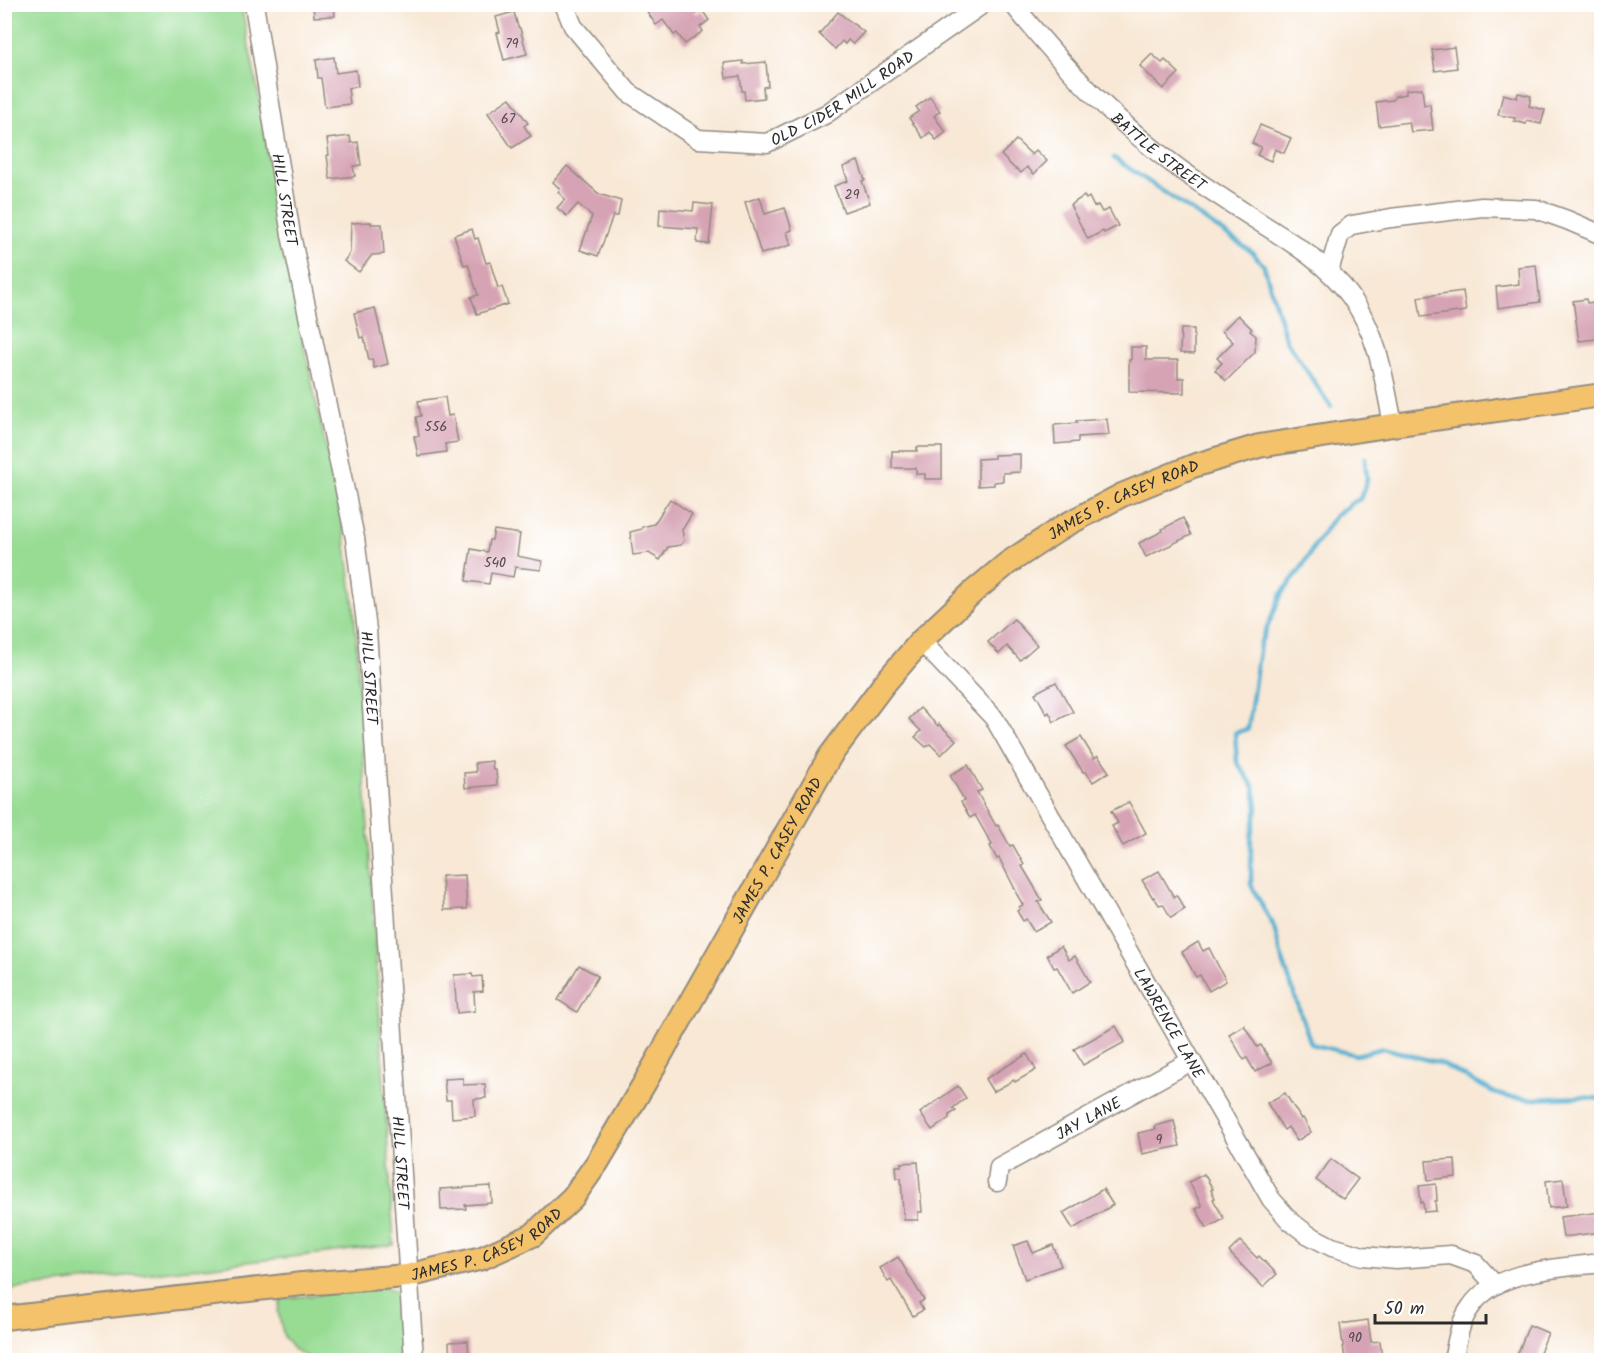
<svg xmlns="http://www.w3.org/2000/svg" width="1606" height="1365" font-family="Kalam,sans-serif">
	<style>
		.green { fill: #98dc94; stroke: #628460; stroke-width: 1.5 }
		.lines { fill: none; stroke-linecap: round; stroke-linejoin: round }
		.stream { stroke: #51afcf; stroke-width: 4.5 }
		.building { fill: #d6a3b4 }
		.minor-casing { stroke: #928a80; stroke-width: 21 }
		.major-casing { stroke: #928a80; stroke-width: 26 }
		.minor { stroke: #fff; stroke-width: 18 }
		.major { stroke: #f3c26a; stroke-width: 22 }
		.labels { text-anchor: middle; stroke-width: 4.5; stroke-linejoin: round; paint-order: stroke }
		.number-label { font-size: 14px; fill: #56494d }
		.street-label { font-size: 16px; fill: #2b2b2b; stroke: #fff }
	</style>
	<rect width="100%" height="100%" fill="#fff"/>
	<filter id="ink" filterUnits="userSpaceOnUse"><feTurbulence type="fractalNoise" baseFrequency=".0167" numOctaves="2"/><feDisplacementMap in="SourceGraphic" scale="12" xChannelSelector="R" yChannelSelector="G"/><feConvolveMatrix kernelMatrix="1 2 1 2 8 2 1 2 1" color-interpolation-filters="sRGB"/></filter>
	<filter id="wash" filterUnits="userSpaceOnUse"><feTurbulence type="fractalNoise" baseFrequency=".008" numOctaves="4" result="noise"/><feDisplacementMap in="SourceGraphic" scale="24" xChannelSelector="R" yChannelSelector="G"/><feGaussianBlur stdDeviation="1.35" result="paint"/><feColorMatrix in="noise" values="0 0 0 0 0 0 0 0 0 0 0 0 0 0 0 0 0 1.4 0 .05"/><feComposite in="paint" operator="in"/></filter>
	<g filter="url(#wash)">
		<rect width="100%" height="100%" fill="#f8e8d5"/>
		<g class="green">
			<path d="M 4,5 L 241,5 L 259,97 L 278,225 L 344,532 L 354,607 L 394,1245 L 5,1290 Z"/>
			<path d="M 382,1287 L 393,1291 L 401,1300 L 404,1350 L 394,1360 L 313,1360 L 293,1349 L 284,1337 L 278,1311 L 281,1299 Z"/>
		</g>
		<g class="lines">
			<g class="stream">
				<path d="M 1114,158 L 1252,252 L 1264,266 L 1286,340 L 1331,407"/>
				<path d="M 1365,458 L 1367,480 L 1360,499 L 1352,503 L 1334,517 L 1315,545 L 1300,570 L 1282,593 L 1260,644 L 1248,729 L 1235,733 L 1237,762 L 1254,787 L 1257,808 L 1251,836 L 1251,885 L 1274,927 L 1281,955 L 1311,1044 L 1356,1055 L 1383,1048 L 1440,1063 L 1497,1094 L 1508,1097 L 1530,1099 L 1582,1097 L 1602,1099"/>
			</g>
		</g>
		<g id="blocks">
			<g class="building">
				<path d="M 313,4 L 334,4 L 335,16 L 314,17 Z"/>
				<path d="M 642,4 L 690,4 L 696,14 L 702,10 L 709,20 L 700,27 L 703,31 L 685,44 L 677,33 L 674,35 L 663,20 L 656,25 Z"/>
				<path d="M 514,12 L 518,27 L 520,28 L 527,54 L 504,60 L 497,33 L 500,32 L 496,17 Z"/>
				<path d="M 838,12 L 864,32 L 853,44 L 848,40 L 845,44 L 842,41 L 835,49 L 819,34 Z"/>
				<path d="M 1454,47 L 1457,68 L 1435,71 L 1432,50 Z"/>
				<path d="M 1152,54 L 1162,63 L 1165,60 L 1179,73 L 1163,89 L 1140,66 Z"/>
				<path d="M 334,57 L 336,73 L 356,70 L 358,86 L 348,88 L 350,104 L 325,107 L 321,78 L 318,78 L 316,60 Z"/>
				<path d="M 743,61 L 743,64 L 766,62 L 768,86 L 763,87 L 764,98 L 745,100 L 744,91 L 742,91 L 740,76 L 726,78 L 724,63 Z"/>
				<path d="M 1422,88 L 1424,105 L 1430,104 L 1433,130 L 1411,132 L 1409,122 L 1379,126 L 1376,102 L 1393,100 L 1395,96 L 1406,94 L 1406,90 Z"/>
				<path d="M 1518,93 L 1531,96 L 1529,106 L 1545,110 L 1541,124 L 1527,121 L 1526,124 L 1514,121 L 1515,118 L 1498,115 L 1503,94 L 1517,98 Z"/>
				<path d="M 930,97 L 940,111 L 934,116 L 946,132 L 936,140 L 930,132 L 923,138 L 909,118 L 919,111 L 916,107 Z"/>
				<path d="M 510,98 L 528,123 L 524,126 L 531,136 L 512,148 L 488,113 Z"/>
				<path d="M 1260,125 L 1291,138 L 1284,153 L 1275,149 L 1271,161 L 1257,155 L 1261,147 L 1252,143 Z"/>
				<path d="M 350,136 L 351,143 L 358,142 L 361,165 L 353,166 L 355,176 L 330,179 L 327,155 L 329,155 L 327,139 Z"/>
				<path d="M 1016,140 L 1032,155 L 1036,150 L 1047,161 L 1034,174 L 1027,167 L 1021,173 L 1017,169 L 1015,169 L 1001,155 Z"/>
				<path d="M 858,161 L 865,180 L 862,181 L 870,203 L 844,212 L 834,186 L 848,181 L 843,167 Z"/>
				<path d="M 567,166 L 599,194 L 621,201 L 618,216 L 613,216 L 598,256 L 580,250 L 592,216 L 578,204 L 567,216 L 557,208 L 565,199 L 558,192 L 560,189 L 553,182 Z"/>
				<path d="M 1084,196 L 1086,199 L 1089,197 L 1094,207 L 1098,205 L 1102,212 L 1109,209 L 1118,226 L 1104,233 L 1103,231 L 1088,239 L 1070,205 Z"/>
				<path d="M 760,197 L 765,214 L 785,208 L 792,230 L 787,232 L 791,245 L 761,254 L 745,202 Z"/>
				<path d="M 694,203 L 713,205 L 709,244 L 697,243 L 698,229 L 659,226 L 660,208 L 693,211 Z"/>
				<path d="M 371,222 L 371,224 L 382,224 L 384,254 L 372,255 L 359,272 L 344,261 L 350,253 L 351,223 Z"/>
				<path d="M 472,229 L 475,239 L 478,238 L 486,263 L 490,262 L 498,288 L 502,287 L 508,304 L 477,314 L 471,297 L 478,295 L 468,264 L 464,265 L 454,235 Z"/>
				<path d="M 1536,265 L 1540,302 L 1498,308 L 1496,287 L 1519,284 L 1518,267 Z"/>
				<path d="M 1463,291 L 1466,311 L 1421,317 L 1418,297 Z"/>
				<path d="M 1586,299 L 1587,303 L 1602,301 L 1602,334 L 1596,335 L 1596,339 L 1579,341 L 1573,301 Z"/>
				<path d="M 375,308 L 388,364 L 374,368 L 372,359 L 369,360 L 364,337 L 360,338 L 354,313 Z"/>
				<path d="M 1238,315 L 1252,329 L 1250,331 L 1256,336 L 1255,352 L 1226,381 L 1215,370 L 1222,363 L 1217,358 L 1233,342 L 1222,331 Z"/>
				<path d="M 1181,329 L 1194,329 L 1194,354 L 1180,353 Z"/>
				<path d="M 1131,347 L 1146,347 L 1146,360 L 1178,360 L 1178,378 L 1184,378 L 1184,393 L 1129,392 L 1129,360 L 1131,360 Z"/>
				<path d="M 445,397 L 448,416 L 453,415 L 458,442 L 445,444 L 446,452 L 418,456 L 414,436 L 419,436 L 416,417 L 421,416 L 418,401 Z"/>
				<path d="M 1107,419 L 1109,435 L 1078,437 L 1078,442 L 1055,444 L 1054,425 L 1077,423 L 1076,421 Z"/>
				<path d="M 917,447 L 942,447 L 942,479 L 925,479 L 925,474 L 916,474 L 916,468 L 892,468 L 892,451 L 917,451 Z"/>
				<path d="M 1020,454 L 1020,472 L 1003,473 L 1003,481 L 994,482 L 994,485 L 978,486 L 978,459 L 994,458 L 994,455 Z"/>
				<path d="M 670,499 L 692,514 L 682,530 L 684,541 L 681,545 L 668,547 L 660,560 L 649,553 L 633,555 L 630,532 L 642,529 L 642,527 L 654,524 Z"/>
				<path d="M 1183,518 L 1191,535 L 1146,557 L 1139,543 L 1163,531 L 1162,529 Z"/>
				<path d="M 494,530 L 520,534 L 517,556 L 542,561 L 541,570 L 515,567 L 513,577 L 491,573 L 489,584 L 466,581 L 471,549 L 487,552 L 489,540 L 492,540 Z"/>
				<path d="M 1014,619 L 1037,645 L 1020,660 L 1007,646 L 999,654 L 988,642 Z"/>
				<path d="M 1056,682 L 1073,712 L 1054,722 L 1049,712 L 1047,714 L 1035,693 Z"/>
				<path d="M 920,708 L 938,726 L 939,724 L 956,740 L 941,755 L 930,744 L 926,747 L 915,737 L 921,731 L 909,719 Z"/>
				<path d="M 1081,737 L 1094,758 L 1098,756 L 1109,772 L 1093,782 L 1086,772 L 1083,772 L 1066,746 Z"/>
				<path d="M 492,761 L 493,770 L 496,770 L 497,785 L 465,788 L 464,773 L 476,772 L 475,763 Z"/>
				<path d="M 968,765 L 982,790 L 977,792 L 996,826 L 998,825 L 1010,846 L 1013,845 L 1024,865 L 1022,866 L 1042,900 L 1038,902 L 1051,922 L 1034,932 L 1026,919 L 1023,921 L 1017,911 L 1020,909 L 1019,907 L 1023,905 L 1016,893 L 1017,893 L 999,858 L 997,859 L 990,846 L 992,845 L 975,815 L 970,818 L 961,802 L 964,800 L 950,775 Z"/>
				<path d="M 1129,802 L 1146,833 L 1123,846 L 1112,826 L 1118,823 L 1111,811 Z"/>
				<path d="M 1159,871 L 1174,897 L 1176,895 L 1185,909 L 1171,918 L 1163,904 L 1159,905 L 1154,897 L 1153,898 L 1142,880 Z"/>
				<path d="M 465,875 L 467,909 L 444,910 L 442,876 Z"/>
				<path d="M 1198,942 L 1203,951 L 1209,948 L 1226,981 L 1209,991 L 1200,975 L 1196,977 L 1182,952 Z"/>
				<path d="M 1061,946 L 1069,960 L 1075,956 L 1090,982 L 1072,993 L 1057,967 L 1054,968 L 1047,955 Z"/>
				<path d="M 579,965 L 598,976 L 577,1012 L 558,1000 Z"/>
				<path d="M 472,974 L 473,977 L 482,976 L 483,991 L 474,992 L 475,1011 L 457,1013 L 454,975 Z"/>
				<path d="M 1244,1025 L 1257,1047 L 1261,1045 L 1272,1063 L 1255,1072 L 1247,1058 L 1244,1060 L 1229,1034 Z"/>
				<path d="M 1116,1026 L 1125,1042 L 1083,1065 L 1074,1049 Z"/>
				<path d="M 1027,1054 L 1036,1070 L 1015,1082 L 1014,1080 L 993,1092 L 985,1079 Z"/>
				<path d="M 463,1078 L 463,1085 L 485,1084 L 486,1098 L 474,1099 L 475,1116 L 452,1118 L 451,1100 L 446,1100 L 444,1079 Z"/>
				<path d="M 958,1086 L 966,1098 L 953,1108 L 956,1111 L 949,1115 L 949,1118 L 932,1130 L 920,1113 Z"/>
				<path d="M 1285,1093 L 1301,1119 L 1303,1118 L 1311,1132 L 1297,1141 L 1288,1127 L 1284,1130 L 1267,1103 Z"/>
				<path d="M 1174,1121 L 1180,1146 L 1142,1154 L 1138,1133 L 1156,1129 L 1155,1126 Z"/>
				<path d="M 1331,1159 L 1358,1179 L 1343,1199 L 1316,1180 Z"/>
				<path d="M 1455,1159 L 1456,1177 L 1428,1180 L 1426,1161 Z"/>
				<path d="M 918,1162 L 922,1212 L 918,1212 L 918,1220 L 904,1220 L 904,1213 L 903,1213 L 901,1178 L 897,1178 L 896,1166 L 901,1166 L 901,1163 Z"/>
				<path d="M 1204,1174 L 1213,1189 L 1211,1190 L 1215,1198 L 1213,1199 L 1224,1219 L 1207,1228 L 1196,1209 L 1202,1206 L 1189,1182 Z"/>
				<path d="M 1563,1179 L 1567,1206 L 1549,1208 L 1546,1181 Z"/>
				<path d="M 1436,1184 L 1437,1201 L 1435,1201 L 1436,1211 L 1424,1212 L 1423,1202 L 1421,1203 L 1419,1186 Z"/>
				<path d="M 491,1186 L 492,1203 L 465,1205 L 466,1209 L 441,1210 L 440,1189 Z"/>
				<path d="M 1103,1189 L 1113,1205 L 1073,1229 L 1063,1213 Z"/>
				<path d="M 1602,1212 L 1602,1232 L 1563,1237 L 1560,1217 Z"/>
				<path d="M 1028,1241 L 1033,1253 L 1053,1245 L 1061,1266 L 1025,1279 L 1013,1246 Z"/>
				<path d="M 1240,1241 L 1257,1258 L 1259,1256 L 1277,1274 L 1263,1287 L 1229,1252 Z"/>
				<path d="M 898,1257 L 924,1300 L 919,1303 L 923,1310 L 913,1316 L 891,1280 L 888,1282 L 880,1268 Z"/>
				<path d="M 1368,1320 L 1371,1342 L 1380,1341 L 1382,1358 L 1363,1360 L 1350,1360 L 1350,1358 L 1345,1359 L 1340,1324 Z"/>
				<path d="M 1529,1325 L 1548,1333 L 1537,1360 L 1515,1360 Z"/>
				<path d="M 468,1341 L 469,1360 L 450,1360 L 449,1342 Z"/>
			</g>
		</g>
	</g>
	<g filter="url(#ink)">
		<use href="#blocks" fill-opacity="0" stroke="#928a80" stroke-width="1.5"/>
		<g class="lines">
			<g class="minor-casing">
				<g id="minor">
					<path id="s1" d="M 254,4 L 291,235 L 355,538 L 367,630 L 414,1360"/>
					<path id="s2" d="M 564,4 L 573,26 L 628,92 L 698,139 L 767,143 L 826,114 L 983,4"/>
					<path id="s3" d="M 1013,4 C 1063,67 1116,123 1181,170 C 1208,189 1236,207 1264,225 C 1296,245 1329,266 1351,297 C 1379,336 1384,379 1393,425"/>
					<path d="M 1329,271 L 1340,234 L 1352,225 L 1391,218 L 1482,207 L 1536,209 L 1567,220 L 1602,235"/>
					<path id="s4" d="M 921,641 L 994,718 L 1271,1199 L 1290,1221 L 1307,1234 L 1332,1247 L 1363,1256 L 1396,1259 L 1451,1255 L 1476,1264 L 1495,1285"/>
					<path id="s5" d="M 997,1182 L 999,1167 L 1191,1061"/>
					<path d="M 1453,1360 C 1457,1343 1459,1323 1470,1308 C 1495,1269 1560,1268 1602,1263"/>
				</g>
			</g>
			<g class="major-casing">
				<g id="major">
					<path id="s6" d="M 4,1318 L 302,1284 L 407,1276 L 482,1258 L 533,1235 L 573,1197 L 597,1163 L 644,1084 L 830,756 L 884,684 L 921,641 L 973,592 L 1008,563 L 1064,526 L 1122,495 L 1193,466 L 1259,446 L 1393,425 L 1602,395"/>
				</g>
			</g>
			<use href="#minor" class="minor"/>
			<use href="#major" class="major"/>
		</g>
	</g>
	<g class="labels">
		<g class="number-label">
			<text x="512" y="48">79</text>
			<text x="508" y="123">67</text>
			<text x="852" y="199">29</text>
			<text x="436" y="431">556</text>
			<text x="495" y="567">540</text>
			<text x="1159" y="1144">9</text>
			<text x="1355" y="1342">90</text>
		</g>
		<g class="street-label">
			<text dy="6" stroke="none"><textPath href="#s2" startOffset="351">OLD CIDER MILL ROAD</textPath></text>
			<text dy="6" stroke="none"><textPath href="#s3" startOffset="208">BATTLE STREET</textPath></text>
			<text dy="6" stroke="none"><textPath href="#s1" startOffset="198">HILL STREET</textPath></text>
			<text dy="6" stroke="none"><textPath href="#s6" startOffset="1500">JAMES P. CASEY ROAD</textPath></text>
			<text dy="6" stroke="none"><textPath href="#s1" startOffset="684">HILL STREET</textPath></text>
			<text dy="6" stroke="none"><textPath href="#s6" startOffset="996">JAMES P. CASEY ROAD</textPath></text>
			<text dy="6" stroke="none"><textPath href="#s4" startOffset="458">LAWRENCE LANE</textPath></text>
			<text dy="6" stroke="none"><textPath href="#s5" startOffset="117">JAY LANE</textPath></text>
			<text dy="6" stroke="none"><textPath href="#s1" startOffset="1170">HILL STREET</textPath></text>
			<text dy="6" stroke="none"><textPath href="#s6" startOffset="492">JAMES P. CASEY ROAD</textPath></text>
		</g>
	</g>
	<rect width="1606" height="1365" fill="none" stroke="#fff" stroke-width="24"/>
	<path d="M1375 1314v9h111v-9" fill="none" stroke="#2b2b2b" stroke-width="3"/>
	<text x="1384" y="1314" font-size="18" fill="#2b2b2b" stroke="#ffffff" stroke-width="4.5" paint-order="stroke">50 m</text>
</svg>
